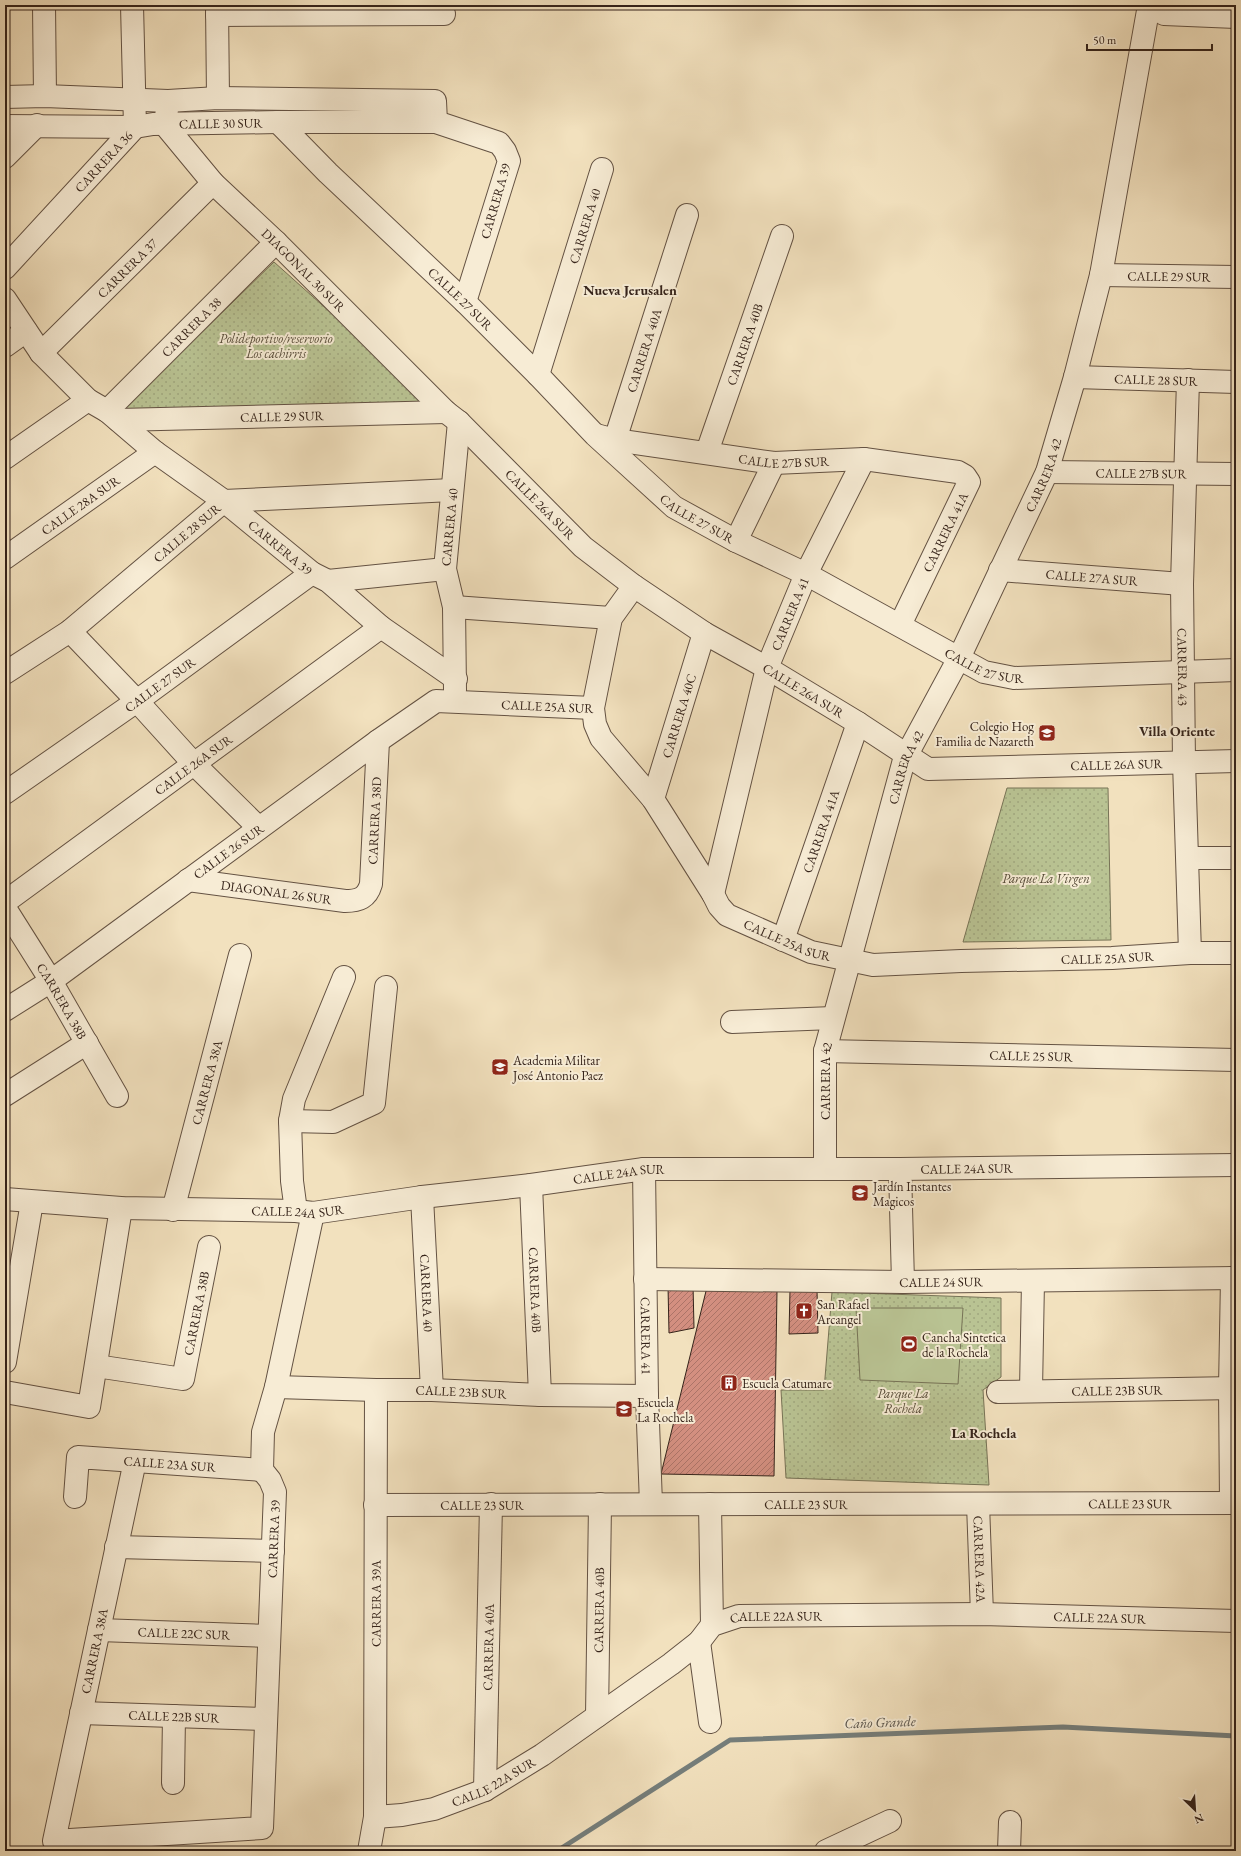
<svg xmlns="http://www.w3.org/2000/svg" width="1241" height="1856" font-family="'EB Garamond',serif">
	<style>
		.park { fill: url(#park-dots); stroke: #777356 }
		.pitch { fill: #b9c393; stroke: #777356 }
		.lines { fill: none; stroke-linecap: round; stroke-linejoin: round }
		.stream { stroke: #757e7b; stroke-width: 5 }
		.building { fill: url(#building-hatch); stroke: #35231a }
		.minor-casing { stroke: #645243; stroke-width: 24 }
		.minor { stroke: #f7ecd5; stroke-width: 22 }
		.labels { text-anchor: middle; stroke-width: 4; stroke-linejoin: round; paint-order: stroke }
		.street-label { font-size: 13px; fill: #35231a; stroke: #f7ecd5 }
		.park-label { font-size: 13px; font-style: italic; fill: #564b38; stroke: #f7ecd5 }
		.poi-label { font-size: 13px; fill: #35231a; stroke: #f7ecd5; text-anchor: start }
		.neighbourhood-label { font-size: 14px; font-weight: bold; fill: #35231a; stroke: #f7ecd5 }
		.water-label { font-size: 14px; font-style: italic; fill: #55514a; stroke: #f7ecd5 }
	</style>
	<defs>
		<pattern id="park-dots" width="8" height="8" patternUnits="userSpaceOnUse"><rect width="8" height="8" fill="#b9c393"/><path d="M2 2h.1M6 6h.1" fill="none" stroke="#a0a77e" stroke-width="1.8" stroke-linecap="round"/></pattern>
		<pattern id="building-hatch" width="6" height="6" patternUnits="userSpaceOnUse"><rect width="6" height="6" fill="#d38f80"/><path d="M-1 1l2-2M0 6l6-6M5 7l2-2" fill="none" stroke="#ac7468"/></pattern>
	</defs>
	<rect width="100%" height="100%" fill="#f2e1be"/>
	<filter id="stains"><feTurbulence type="fractalNoise" baseFrequency=".005" numOctaves="4"/><feColorMatrix values="0 0 0 0 .2 0 0 0 0 .09 0 0 0 0 .02 0 0 0 .5 -.17"/></filter>
	<radialGradient id="worn" r=".72"><stop offset=".6" stop-color="#630" stop-opacity="0"/><stop offset="1" stop-color="#630" stop-opacity=".3"/></radialGradient>
	<g class="park">
		<path d="M 274,262 L 434,405 L 121,411 Z"/>
		<path d="M 1007,788 L 1108,788 L 1111,940 L 963,942 Z"/>
		<path d="M 832,1292 L 1001,1298 L 1001,1377 L 983,1390 L 989,1485 L 786,1478 L 781,1390 L 824,1390 Z"/>
	</g>
	<path class="pitch" d="M 856,1308 L 963,1308 L 958,1384 L 860,1380 Z"/>
	<g class="lines">
		<path class="stream" d="M 557,1851 L 730,1740 L 1063,1727 L 1236,1736"/>
	</g>
	<g class="building">
		<path d="M 708,1283 L 777,1291 L 774,1476 L 661,1474 Z"/>
		<path d="M 693,1285 L 694,1328 L 669,1333 L 668,1286 Z"/>
		<path d="M 790,1290 L 817,1290 L 818,1333 L 789,1334 Z"/>
	</g>
	<g class="lines">
		<g class="minor-casing">
			<g id="minor">
				<path d="M 44,5 L 45,96"/>
				<path d="M 217,5 L 218,98"/>
				<path d="M 1164,14 L 1236,17"/>
				<path d="M 217,15 L 444,14"/>
				<path d="M 5,97 L 45,96 L 168,101 L 218,98 L 435,101 L 436,122"/>
				<path id="s1" d="M 168,101 L 165,125 L 213,183 L 276,242 L 446,412 L 459,422 L 583,547 L 634,586 L 704,633 L 767,668 L 858,723 L 928,769 L 1236,761"/>
				<path id="s2" d="M 278,122 L 328,173 L 465,302 L 538,375 L 595,435 L 674,507 L 736,541 L 806,574 L 984,672 L 1014,678 L 1236,670"/>
				<path id="s3" d="M 5,126 L 135,127 L 153,124 L 278,122 L 436,122 L 499,143 L 505,151 L 509,161 L 465,302"/>
				<path d="M 5,157 L 37,125"/>
				<path id="s4" d="M 5,268 L 135,127 L 132,5"/>
				<path id="s5" d="M 1101,275 L 1236,277"/>
				<path id="s6" d="M 5,299 L 41,353 L 88,400 L 107,411 L 155,452 L 224,501 L 312,573 L 328,581 L 381,627 L 456,679"/>
				<path d="M 5,346 L 26,331"/>
				<path id="s7" d="M 41,353 L 213,183"/>
				<path id="s8" d="M 538,375 L 602,169"/>
				<path id="s9" d="M 1075,377 L 1236,382"/>
				<path id="s10" d="M 1188,380 L 1182,584 L 1184,762 L 1190,953"/>
				<path id="s11" d="M 107,411 L 276,242"/>
				<path id="s12" d="M 118,420 L 446,412"/>
				<path id="s13" d="M 596,435 L 615,440 L 774,463 L 864,459 L 958,472 L 965,476 L 969,482 L 900,625"/>
				<path id="s14" d="M 615,440 L 687,215"/>
				<path id="s15" d="M 707,452 L 782,236"/>
				<path d="M 5,458 L 88,400"/>
				<path id="s16" d="M 1047,472 L 1236,474"/>
				<path d="M 736,541 L 774,463"/>
				<path id="s17" d="M 5,558 L 155,452"/>
				<path id="s18" d="M 1000,570 L 1182,584"/>
				<path d="M 328,581 L 445,569"/>
				<path id="s19" d="M 634,586 L 611,618 L 593,708 L 595,724 L 601,738 L 653,799 L 713,894 L 719,906 L 727,915 L 811,952 L 873,965 L 961,961 L 1112,958 L 1190,953 L 1236,953"/>
				<path d="M 454,607 L 611,618"/>
				<path d="M 70,631 L 137,701 L 194,764 L 259,828"/>
				<path id="s20" d="M 5,673 L 70,631 L 224,501 L 452,490"/>
				<path id="s21" d="M 455,690 L 454,607 L 445,569 L 459,422"/>
				<path id="s22" d="M 5,793 L 137,701 L 312,573"/>
				<path id="s23" d="M 653,799 L 704,633"/>
				<path d="M 1188,858 L 1236,858"/>
				<path id="s24" d="M 188,880 L 345,901 C 359,901 367,898 371,884 L 378,741"/>
				<path id="s25" d="M 713,894 L 767,668 L 806,574 L 864,459"/>
				<path id="s26" d="M 5,902 L 381,627"/>
				<path id="s27" d="M 5,908 L 51,981 L 117,1096"/>
				<path id="s28" d="M 783,940 L 858,723"/>
				<path id="s29" d="M 5,1010 L 51,981 L 378,741 L 436,701 L 593,708"/>
				<path d="M 732,1022 L 833,1018"/>
				<path id="s30" d="M 825,1051 L 1236,1060"/>
				<path d="M 5,1095 L 87,1043"/>
				<path d="M 290,1121 L 333,1122 L 374,1103 L 386,987"/>
				<path id="s31" d="M 644,1169 L 647,1396 L 651,1504"/>
				<path id="s32" d="M 825,1169 L 825,1051 L 904,760 L 959,658 L 1047,472 L 1075,377 L 1101,275 L 1149,5"/>
				<path d="M 900,1169 L 903,1282"/>
				<path id="s33" d="M 531,1185 L 540,1395"/>
				<path id="s34" d="M 422,1197 L 432,1390"/>
				<path id="s35" d="M 5,1199 L 121,1208 L 296,1211 L 313,1213 L 422,1197 L 531,1185 L 644,1169 L 900,1169 L 1236,1165"/>
				<path id="s36" d="M 173,1210 L 240,955"/>
				<path d="M 296,1211 L 292,1181 L 290,1121 L 294,1099 L 344,977"/>
				<path id="s37" d="M 645,1279 L 903,1282 L 1236,1278"/>
				<path d="M 5,1362 L 32,1202"/>
				<path id="s38" d="M 96,1366 L 183,1379 L 209,1247"/>
				<path id="s39" d="M 276,1387 L 376,1390 L 432,1390 L 540,1395 L 647,1396"/>
				<path d="M 1031,1390 L 1033,1281"/>
				<path d="M 5,1392 L 89,1407 L 121,1208"/>
				<path id="s40" d="M 998,1392 L 1236,1388"/>
				<path id="s41" d="M 135,1461 L 54,1841 L 262,1828 L 275,1492 L 270,1480 L 262,1470 L 263,1432 L 276,1387 L 313,1213"/>
				<path id="s42" d="M 75,1497 L 78,1457 L 262,1470"/>
				<path d="M 1231,1503 L 1230,1388 L 1232,1278"/>
				<path d="M 710,1504 L 712,1625"/>
				<path id="s43" d="M 978,1504 L 982,1614"/>
				<path id="s44" d="M 375,1505 L 1236,1503"/>
				<path d="M 116,1547 L 273,1551"/>
				<path id="s45" d="M 99,1630 L 269,1636"/>
				<path d="M 699,1642 L 710,1722"/>
				<path id="s46" d="M 81,1713 L 266,1719"/>
				<path id="s47" d="M 597,1716 L 600,1504"/>
				<path d="M 173,1783 L 174,1716"/>
				<path id="s48" d="M 485,1790 L 491,1504"/>
				<path id="s49" d="M 375,1817 L 402,1815 L 434,1809 L 485,1790 L 542,1755 L 671,1664 L 699,1642 L 712,1625 L 739,1616 L 982,1614 L 1236,1621"/>
				<path id="s50" d="M 369,1851 L 375,1817 L 376,1390"/>
				<path d="M 826,1851 L 890,1821"/>
				<path d="M 1009,1851 L 1010,1822"/>
			</g>
		</g>
		<use href="#minor" class="minor"/>
	</g>
	<defs>
		<g id="school-square" transform="scale(0.9)"><rect x="-9" y="-9" width="18" height="18" rx="4" fill="#8f2418" stroke="#f7ecd5"/><path d="M0-5L7-2L0 1L-7-2ZM-4 1L0 2.5L4 1V4Q0 6-4 4Z" fill="#fff"/></g>
		<g id="church-square" transform="scale(0.9)"><rect x="-9" y="-9" width="18" height="18" rx="4" fill="#8f2418" stroke="#f7ecd5"/><path d="M-1.2-6h2.4v3.5h3.3v2.4h-3.3V6h-2.4V-.1h-3.3v-2.4h3.3Z" fill="#fff"/></g>
		<g id="stadium-square" transform="scale(0.9)"><rect x="-9" y="-9" width="18" height="18" rx="4" fill="#8f2418" stroke="#f7ecd5"/><path d="M0-5a6.5 5 0 1 0 0 10a6.5 5 0 1 0 0-10ZM-3.5-1.8h7v3.6h-7Z" fill="#fff"/></g>
		<g id="building-square" transform="scale(0.9)"><rect x="-9" y="-9" width="18" height="18" rx="4" fill="#8f2418" stroke="#f7ecd5"/><path d="M-4-6H4V6H1V3H-1V6H-4ZM-2.5-4.3h1.7v1.8h-1.7ZM.8-4.3h1.7v1.8H.8ZM-2.5-1h1.7V.8h-1.7ZM.8-1h1.7V.8H.8Z" fill="#fff"/></g>
	</defs>
	<g fill-rule="evenodd">
		<use href="#school-square" x="1047" y="733"/>
		<use href="#school-square" x="500" y="1067"/>
		<use href="#school-square" x="860" y="1193"/>
		<use href="#church-square" x="804" y="1311"/>
		<use href="#stadium-square" x="909" y="1344"/>
		<use href="#building-square" x="729" y="1383"/>
		<use href="#school-square" x="624" y="1409"/>
	</g>
	<g class="labels">
		<g class="street-label">
			<text dy="5" stroke="none"><textPath href="#s3" startOffset="216">CALLE 30 SUR</textPath></text>
			<text dy="5" stroke="none"><textPath href="#s4" startOffset="145">CARRERA 36</textPath></text>
			<text transform="translate(495 201) rotate(-74)" y="5">CARRERA 39</text>
			<text dy="5" stroke="none"><textPath href="#s8" startOffset="156">CARRERA 40</textPath></text>
			<text dy="5" stroke="none"><textPath href="#s7" startOffset="121">CARRERA 37</textPath></text>
			<text dy="5" stroke="none"><textPath href="#s1" startOffset="225">DIAGONAL 30 SUR</textPath></text>
			<text dy="5" stroke="none"><textPath href="#s5" startOffset="68">CALLE 29 SUR</textPath></text>
			<text dy="5" stroke="none"><textPath href="#s2" startOffset="254">CALLE 27 SUR</textPath></text>
			<text dy="5" stroke="none"><textPath href="#s11" startOffset="119">CARRERA 38</textPath></text>
			<text dy="5" stroke="none"><textPath href="#s15" startOffset="114">CARRERA 40B</textPath></text>
			<text dy="5" stroke="none"><textPath href="#s14" startOffset="94">CARRERA 40A</textPath></text>
			<text dy="5" stroke="none"><textPath href="#s9" startOffset="81">CALLE 28 SUR</textPath></text>
			<text dy="5" stroke="none"><textPath href="#s12" startOffset="164">CALLE 29 SUR</textPath></text>
			<text dy="5" stroke="none"><textPath href="#s13" startOffset="190">CALLE 27B SUR</textPath></text>
			<text dy="5" stroke="none"><textPath href="#s16" startOffset="94">CALLE 27B SUR</textPath></text>
			<text dy="5" stroke="none"><textPath href="#s32" startOffset="737">CARRERA 42</textPath></text>
			<text dy="5" stroke="none"><textPath href="#s1" startOffset="558">CALLE 26A SUR</textPath></text>
			<text dy="5" stroke="none"><textPath href="#s17" startOffset="92">CALLE 28A SUR</textPath></text>
			<text dy="5" stroke="none"><textPath href="#s2" startOffset="578">CALLE 27 SUR</textPath></text>
			<text dy="5" stroke="none"><textPath href="#s21" startOffset="164">CARRERA 40</textPath></text>
			<text transform="translate(945 532) rotate(-64)" y="5">CARRERA 41A</text>
			<text dy="5" stroke="none"><textPath href="#s20" startOffset="230">CALLE 28 SUR</textPath></text>
			<text dy="5" stroke="none"><textPath href="#s6" startOffset="374">CARRERA 39</textPath></text>
			<text dy="5" stroke="none"><textPath href="#s18" startOffset="92">CALLE 27A SUR</textPath></text>
			<text dy="5" stroke="none"><textPath href="#s25" startOffset="291">CARRERA 41</textPath></text>
			<text dy="5" stroke="none"><textPath href="#s2" startOffset="902">CALLE 27 SUR</textPath></text>
			<text dy="5" stroke="none"><textPath href="#s10" startOffset="287">CARRERA 43</textPath></text>
			<text dy="5" stroke="none"><textPath href="#s22" startOffset="189">CALLE 27 SUR</textPath></text>
			<text dy="5" stroke="none"><textPath href="#s1" startOffset="882">CALLE 26A SUR</textPath></text>
			<text dy="5" stroke="none"><textPath href="#s29" startOffset="642">CALLE 25A SUR</textPath></text>
			<text dy="5" stroke="none"><textPath href="#s23" startOffset="87">CARRERA 40C</textPath></text>
			<text dy="5" stroke="none"><textPath href="#s1" startOffset="1218">CALLE 26A SUR</textPath></text>
			<text dy="5" stroke="none"><textPath href="#s26" startOffset="233">CALLE 26A SUR</textPath></text>
			<text dy="5" stroke="none"><textPath href="#s32" startOffset="413">CARRERA 42</textPath></text>
			<text dy="5" stroke="none"><textPath href="#s24" startOffset="256">CARRERA 38D</textPath></text>
			<text dy="5" stroke="none"><textPath href="#s28" startOffset="115">CARRERA 41A</textPath></text>
			<text dy="5" stroke="none"><textPath href="#s29" startOffset="274">CALLE 26 SUR</textPath></text>
			<text dy="5" stroke="none"><textPath href="#s24" startOffset="89">DIAGONAL 26 SUR</textPath></text>
			<text dy="5" stroke="none"><textPath href="#s19" startOffset="446">CALLE 25A SUR</textPath></text>
			<text dy="5" stroke="none"><textPath href="#s19" startOffset="770">CALLE 25A SUR</textPath></text>
			<text dy="5" stroke="none"><textPath href="#s27" startOffset="109">CARRERA 38B</textPath></text>
			<text dy="5" stroke="none"><textPath href="#s30" startOffset="206">CALLE 25 SUR</textPath></text>
			<text dy="5" stroke="none"><textPath href="#s32" startOffset="88">CARRERA 42</textPath></text>
			<text dy="5" stroke="none"><textPath href="#s36" startOffset="132">CARRERA 38A</textPath></text>
			<text dy="5" stroke="none"><textPath href="#s35" startOffset="965">CALLE 24A SUR</textPath></text>
			<text dy="5" stroke="none"><textPath href="#s35" startOffset="617">CALLE 24A SUR</textPath></text>
			<text dy="5" stroke="none"><textPath href="#s35" startOffset="293">CALLE 24A SUR</textPath></text>
			<text dy="5" stroke="none"><textPath href="#s37" startOffset="296">CALLE 24 SUR</textPath></text>
			<text dy="5" stroke="none"><textPath href="#s33" startOffset="105">CARRERA 40B</textPath></text>
			<text dy="5" stroke="none"><textPath href="#s34" startOffset="96">CARRERA 40</textPath></text>
			<text dy="5" stroke="none"><textPath href="#s38" startOffset="155">CARRERA 38B</textPath></text>
			<text dy="5" stroke="none"><textPath href="#s31" startOffset="167">CARRERA 41</textPath></text>
			<text dy="5" stroke="none"><textPath href="#s40" startOffset="119">CALLE 23B SUR</textPath></text>
			<text dy="5" stroke="none"><textPath href="#s39" startOffset="185">CALLE 23B SUR</textPath></text>
			<text dy="5" stroke="none"><textPath href="#s42" startOffset="132">CALLE 23A SUR</textPath></text>
			<text dy="5" stroke="none"><textPath href="#s44" startOffset="755">CALLE 23 SUR</textPath></text>
			<text dy="5" stroke="none"><textPath href="#s44" startOffset="107">CALLE 23 SUR</textPath></text>
			<text dy="5" stroke="none"><textPath href="#s44" startOffset="431">CALLE 23 SUR</textPath></text>
			<text dy="5" stroke="none"><textPath href="#s41" startOffset="886">CARRERA 39</textPath></text>
			<text dy="5" stroke="none"><textPath href="#s43" startOffset="55">CARRERA 42A</textPath></text>
			<text dy="5" stroke="none"><textPath href="#s50" startOffset="248">CARRERA 39A</textPath></text>
			<text dy="5" stroke="none"><textPath href="#s47" startOffset="106">CARRERA 40B</textPath></text>
			<text dy="5" stroke="none"><textPath href="#s49" startOffset="785">CALLE 22A SUR</textPath></text>
			<text dy="5" stroke="none"><textPath href="#s49" startOffset="461">CALLE 22A SUR</textPath></text>
			<text dy="5" stroke="none"><textPath href="#s45" startOffset="85">CALLE 22C SUR</textPath></text>
			<text dy="5" stroke="none"><textPath href="#s48" startOffset="143">CARRERA 40A</textPath></text>
			<text transform="translate(94 1651) rotate(-78)" y="5">CARRERA 38A</text>
			<text dy="5" stroke="none"><textPath href="#s46" startOffset="93">CALLE 22B SUR</textPath></text>
			<text dy="5" stroke="none"><textPath href="#s49" startOffset="125">CALLE 22A SUR</textPath></text>
		</g>
		<g class="park-label">
			<text x="276" y="343">Polideportivo/reservorio<tspan x="276" dy="15">Los cachirris</tspan></text>
			<text x="1046" y="883">Parque La Virgen</text>
			<text x="903" y="1398">Parque La<tspan x="903" dy="15">Rochela</tspan></text>
		</g>
		<g class="poi-label">
			<text x="1034" y="731" text-anchor="end">Colegio Hog<tspan x="1034" dy="15">Familia de Nazareth</tspan></text>
			<text x="513" y="1065">Academia Militar<tspan x="513" dy="15">José Antonio Paez</tspan></text>
			<text x="873" y="1191">Jardín Instantes<tspan x="873" dy="15">Magicos</tspan></text>
			<text x="817" y="1309">San Rafael<tspan x="817" dy="15">Arcangel</tspan></text>
			<text x="922" y="1342">Cancha Sintetica<tspan x="922" dy="15">de la Rochela</tspan></text>
			<text x="742" y="1388">Escuela Catumare</text>
			<text x="637" y="1407">Escuela<tspan x="637" dy="15">La Rochela</tspan></text>
		</g>
		<g class="neighbourhood-label">
			<text x="630" y="295">Nueva Jerusalen</text>
			<text x="1177" y="736">Villa Oriente</text>
			<text x="984" y="1438">La Rochela</text>
		</g>
		<g class="water-label">
			<text transform="translate(880 1722) rotate(-2)" y="5">Caño Grande</text>
		</g>
	</g>
	<rect width="1241" height="1856" fill="none" stroke="#f2e1be" stroke-width="20"/>
	<rect x="6" y="6" width="1229" height="1844" fill="none" stroke="#35231a" stroke-width="2"/>
	<rect x="10" y="10" width="1221" height="1836" fill="none" stroke="#35231a"/>
	<g transform="translate(1195 1810) rotate(155)" stroke="#f7ecd5" stroke-width="3" paint-order="stroke">
	<path d="M0-3L7 15L0 10L-7 15Z" fill="#35231a"/>
	<text y="-6" font-size="11" font-weight="bold" text-anchor="middle" fill="#35231a">N</text>
	</g>
	<path d="M1087 44v6h125v-6" fill="none" stroke="#35231a" stroke-width="2"/>
	<text x="1093" y="44" font-size="12" fill="#35231a" stroke="#f7ecd5" stroke-width="3" paint-order="stroke">50 m</text>
	<rect width="100%" height="100%" filter="url(#stains)"/>
	<rect width="100%" height="100%" fill="url(#worn)"/>
</svg>
